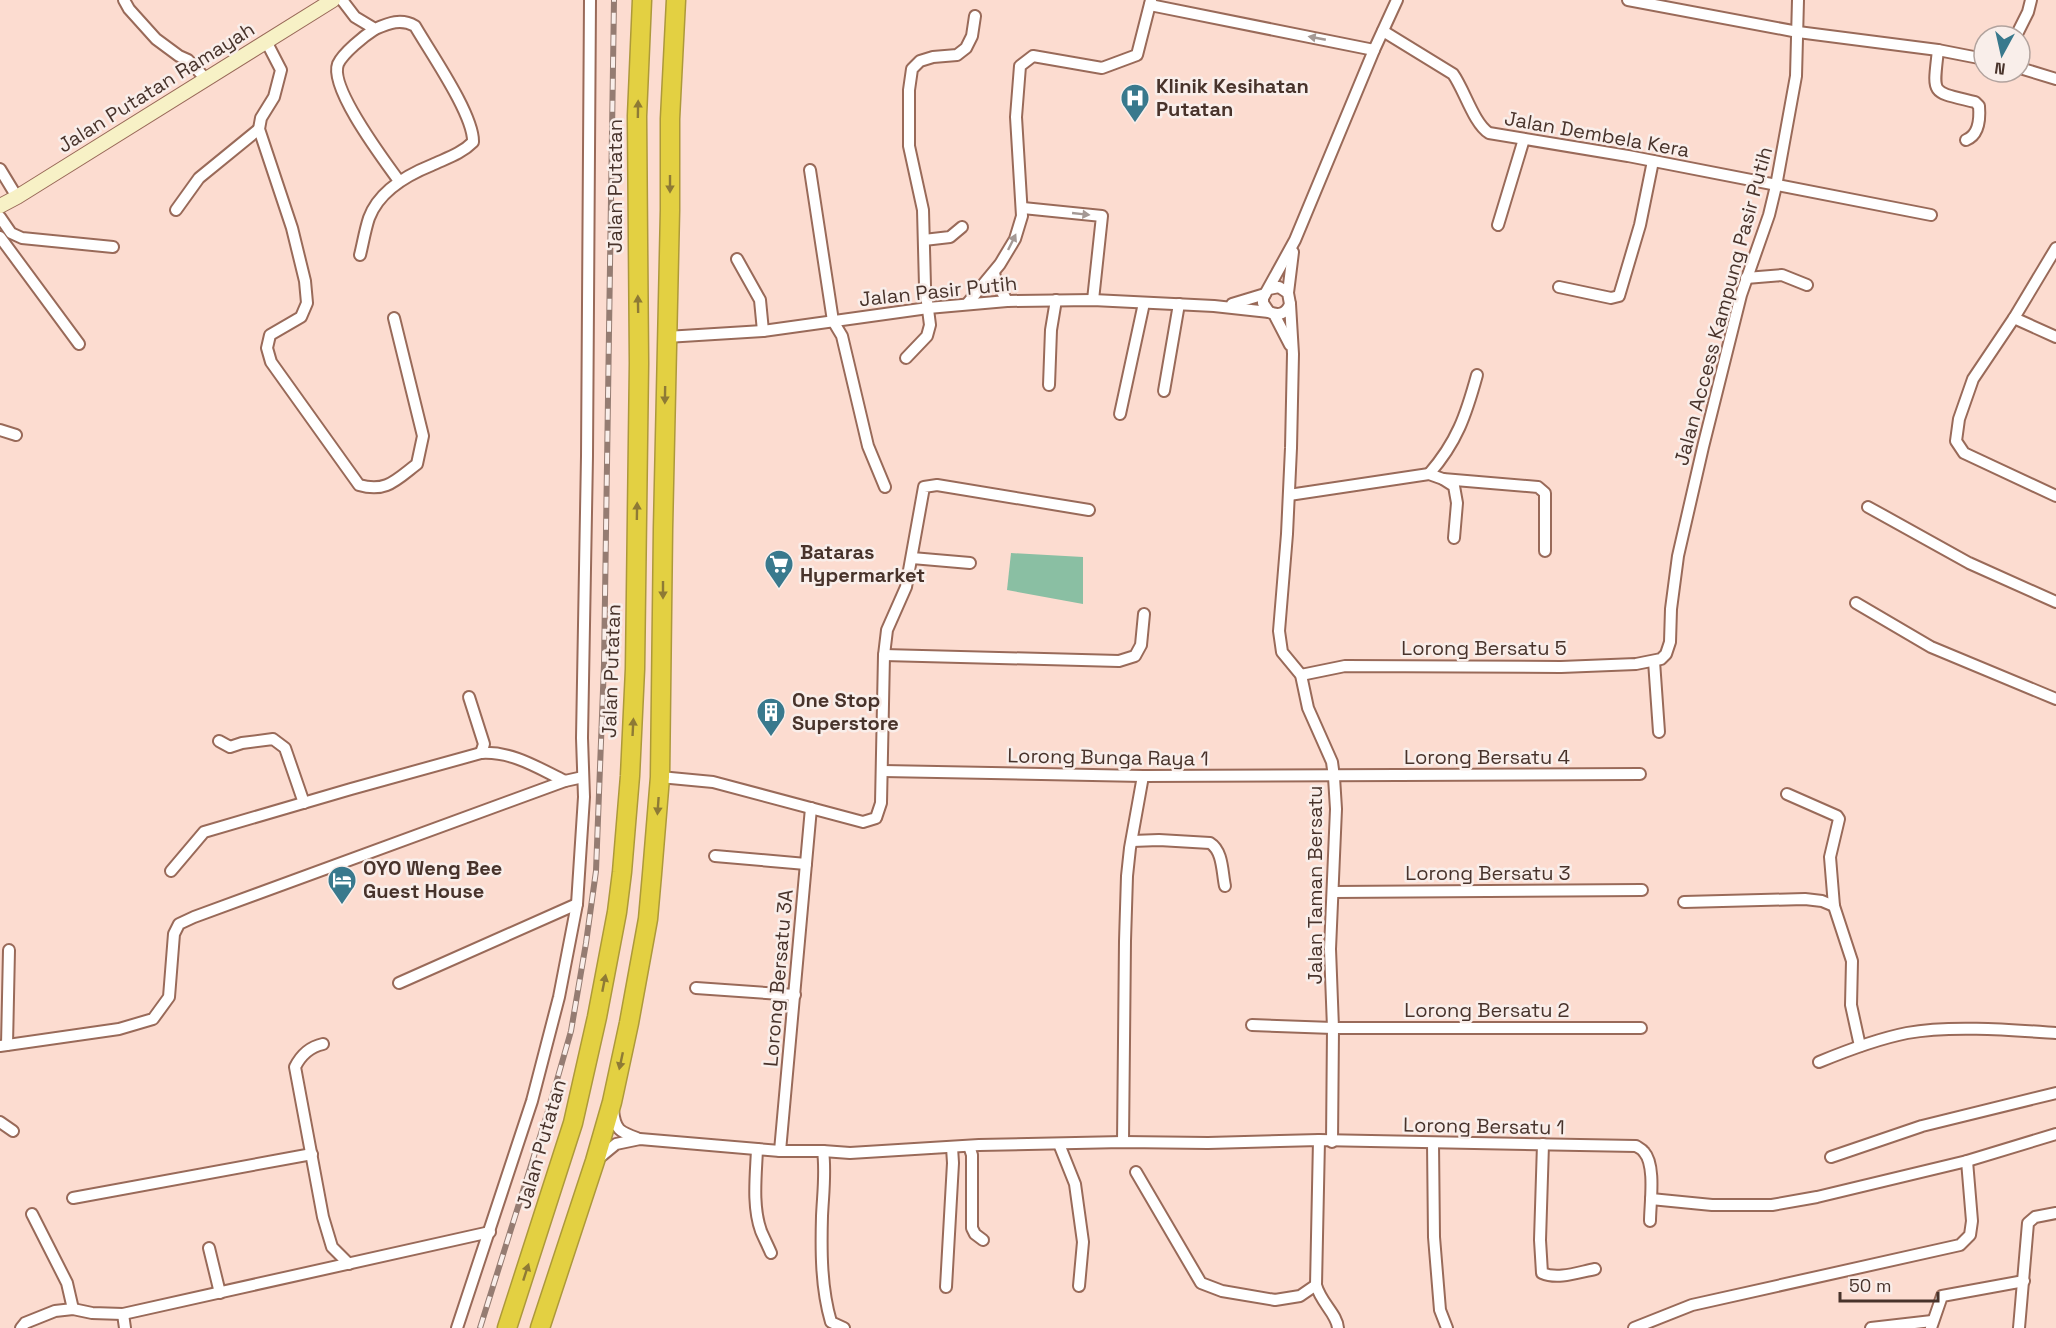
<svg xmlns="http://www.w3.org/2000/svg" width="2056" height="1328" font-family="'Space Grotesk',sans-serif">
	<style>
		.green { fill: #8abfa3 }
		.lines { fill: none; stroke-linecap: round; stroke-linejoin: round }
		.street-casing { stroke: #996a59; stroke-width: 14 }
		.secondary-casing { stroke: #996a59; stroke-width: 16 }
		.highway-casing { stroke: #ad993a; stroke-width: 21 }
		.street { stroke: #fff; stroke-width: 10 }
		.secondary { stroke: #f7f1c6; stroke-width: 14 }
		.highway { stroke: #e3d042; stroke-width: 18 }
		.rail-casing { stroke: #957c72; stroke-width: 6 }
		.rail { stroke: #f9eeea; stroke-width: 4; stroke-dasharray: 11; stroke-linecap: butt }
		.oneway { fill: #a49995 }
		.oneway2 { fill: #8e7a35 }
		.labels { text-anchor: middle; stroke-width: 5; stroke-linejoin: round; paint-order: stroke }
		.poi-label { font-size: 20px; font-weight: bold; fill: #48332b; stroke: #f9eeea; text-anchor: start }
		.street-label { font-size: 20px; fill: #48332b; stroke: #f9eeea }
	</style>
	<rect width="100%" height="100%" fill="#fcdcd0"/>
	<path class="green" d="M 1011,553 L 1083,557 L 1083,604 L 1007,590 Z"/>
	<g class="lines">
		<g class="street-casing">
			<g id="street">
				<path d="M 124,0 L 129,9 L 156,39 L 179,56 L 188,60 L 206,79"/>
				<path d="M 342,0 L 355,17 L 375,29 C 389,23 401,18 415,26 C 430,52 474,115 473,142 C 461,154 447,158 432,165 C 407,175 379,191 369,218 C 365,230 363,243 360,255"/>
				<path d="M 1628,0 L 1798,32 L 1938,50 L 1984,59"/>
				<path d="M 1150,5 L 1374,50"/>
				<path d="M 375,29 C 364,36 343,53 338,64 C 329,88 384,160 399,181"/>
				<path d="M 1383,31 L 1453,74 C 1464,89 1474,124 1489,133 L 1628,156 L 1931,215"/>
				<path d="M 2016,36 L 2028,12 L 2031,0"/>
				<path d="M 266,41 L 281,70 L 274,97 L 261,118 L 259,129 L 292,228 L 305,281 L 307,303 L 301,317 L 270,335 L 267,348 L 271,362 L 359,485 C 386,493 396,480 417,464 L 423,436 L 394,318"/>
				<path d="M 1938,50 C 1933,96 1930,91 1975,102 L 1979,106 C 1980,118 1979,135 1966,140"/>
				<path d="M 2020,68 L 2056,79"/>
				<path d="M 0,169 L 17,197"/>
				<path d="M 810,170 L 833,321 L 842,336 L 868,446 L 885,487"/>
				<path d="M 1023,208 L 1102,216 L 1093,300"/>
				<path d="M 176,210 L 199,178 L 259,129"/>
				<path d="M 0,217 L 11,233 L 22,238 L 113,247"/>
				<path d="M 1498,225 L 1524,139"/>
				<path d="M 0,237 L 79,344"/>
				<path d="M 924,240 L 950,237 L 962,227"/>
				<path d="M 2056,248 L 2014,318 L 1973,379 L 1959,419 L 1956,441 L 1964,453 L 2056,496"/>
				<path d="M 737,259 L 760,300 L 763,331"/>
				<path d="M 994,273 L 996,281 L 1007,301"/>
				<path d="M 1746,278 L 1782,275 L 1807,285"/>
				<path d="M 1559,287 L 1611,298 L 1619,296 L 1640,225 L 1653,161"/>
				<path d="M 1269,289 L 1279,287 L 1288,293 L 1290,304 C 1286,314 1279,316 1269,312 L 1263,303 L 1263,298 L 1295,240 L 1374,50 L 1397,0"/>
				<path d="M 1288,293 L 1293,252"/>
				<path d="M 967,304 L 1000,264 L 1015,239 L 1022,216 L 1016,117 L 1020,66 L 1033,56 L 1102,68 L 1137,55 L 1151,0"/>
				<path d="M 1232,304 L 1265,294"/>
				<path d="M 1290,304 L 1293,354 L 1291,448 L 1287,534 L 1279,631 L 1282,652 L 1301,675 L 1308,708 L 1332,762 L 1334,777 L 1336,809 L 1330,949 L 1333,1028 L 1332,1142"/>
				<path d="M 1274,314 L 1290,345"/>
				<path d="M 2014,318 L 2056,337"/>
				<path d="M 666,337 L 763,331 L 928,308 L 1007,301 L 1093,300 L 1214,306 L 1269,312"/>
				<path d="M 906,358 L 927,336 L 930,325 L 925,286 L 923,210 L 909,146 L 909,90 L 912,69 L 920,61 L 933,57 L 957,55 L 966,48 L 972,36 L 975,16"/>
				<path d="M 1049,385 L 1051,330 L 1056,300"/>
				<path d="M 1164,391 L 1179,304"/>
				<path d="M 1120,414 L 1144,303"/>
				<path d="M 0,430 L 16,435"/>
				<path d="M 1429,474 C 1457,442 1466,415 1477,375"/>
				<path d="M 1443,479 L 1538,487 L 1545,493 L 1545,551"/>
				<path d="M 1289,495 L 1429,474 L 1443,479 L 1454,486 L 1457,503 L 1454,538"/>
				<path d="M 1868,507 L 1969,563 L 2056,602"/>
				<path d="M 912,558 L 970,563"/>
				<path d="M 1856,603 L 1931,647 L 2056,699"/>
				<path d="M 884,655 L 1119,661 L 1135,656 L 1141,645 L 1144,614"/>
				<path d="M 1654,661 L 1659,732"/>
				<path d="M 1301,675 L 1345,666 L 1561,667 L 1636,664 L 1661,659 L 1666,654 L 1670,642 L 1671,609 L 1678,556 L 1703,447 L 1741,295 L 1769,215 L 1776,186 L 1796,76 L 1798,0"/>
				<path d="M 469,697 L 484,744 L 481,753"/>
				<path d="M 219,741 L 230,747 L 242,743 L 273,739 L 285,748 L 304,803"/>
				<path d="M 883,771 L 1143,776 L 1640,774"/>
				<path d="M 660,777 L 713,782 L 863,822 L 876,818 L 881,803 L 884,655 L 887,630 L 906,587 L 924,487 L 937,485 L 1089,510"/>
				<path d="M 1787,794 L 1837,816 L 1839,819 L 1830,857 L 1834,906 L 1852,961 L 1851,1005 L 1860,1046"/>
				<path d="M 1132,841 L 1159,840 L 1210,843 C 1223,851 1222,872 1225,886"/>
				<path d="M 715,856 L 806,864"/>
				<path d="M 171,871 L 204,832 L 351,789 L 481,753 C 512,751 538,768 565,781"/>
				<path d="M 1333,892 L 1642,890"/>
				<path d="M 1684,902 L 1805,899 L 1822,901 L 1834,906"/>
				<path d="M 399,983 L 577,904"/>
				<path d="M 696,988 L 795,995"/>
				<path d="M 1252,1025 L 1333,1028 L 1641,1028"/>
				<path d="M 323,1044 C 309,1047 301,1055 295,1067 L 323,1217 L 332,1247 L 349,1264"/>
				<path d="M 7,1045 L 9,950"/>
				<path d="M 0,1046 L 119,1029 L 153,1019 L 169,997 L 174,934 L 179,924 L 194,917 L 565,781 L 583,777"/>
				<path d="M 1819,1062 C 1848,1050 1877,1039 1907,1033 C 1950,1025 2012,1030 2056,1033"/>
				<path d="M 613,1110 C 615,1130 620,1132 637,1138"/>
				<path d="M 0,1122 L 13,1131"/>
				<path d="M 1319,1140 L 1316,1285 C 1321,1303 1337,1314 1338,1328"/>
				<path d="M 1123,1142 L 1125,941 L 1127,876 L 1130,848 L 1143,776"/>
				<path d="M 1433,1143 L 1434,1237 L 1440,1310 L 1447,1328"/>
				<path d="M 1059,1144 L 1075,1184 L 1083,1242 L 1079,1286"/>
				<path d="M 1543,1144 L 1540,1240 L 1542,1273 C 1558,1280 1579,1272 1595,1269"/>
				<path d="M 969,1146 L 972,1155 L 972,1228 L 975,1234 L 983,1240"/>
				<path d="M 757,1149 C 756,1175 752,1206 761,1231 C 764,1238 768,1246 771,1253"/>
				<path d="M 780,1151 L 811,808"/>
				<path d="M 823,1151 C 826,1172 823,1194 822,1216 C 821,1251 821,1288 831,1322 L 844,1328"/>
				<path d="M 1831,1157 L 1922,1126 L 2056,1093"/>
				<path d="M 599,1158 L 616,1144 L 640,1139 L 780,1151 L 823,1151 L 850,1153 L 979,1145 L 1123,1142 L 1208,1143 L 1319,1140 L 1636,1146 C 1639,1148 1642,1149 1644,1152 C 1656,1165 1650,1204 1650,1221"/>
				<path d="M 1136,1172 L 1201,1283 L 1222,1291 L 1275,1300 L 1300,1296 L 1316,1285"/>
				<path d="M 73,1198 L 312,1154"/>
				<path d="M 1651,1199 L 1712,1205 L 1772,1205 L 1817,1197 L 1967,1161 L 2056,1134"/>
				<path d="M 32,1214 L 67,1283 L 73,1309"/>
				<path d="M 209,1248 L 220,1293"/>
				<path d="M 946,1287 L 953,1163 L 952,1147"/>
				<path d="M 123,1314 L 125,1328"/>
				<path d="M 21,1328 L 25,1323 L 55,1311 L 73,1309 L 92,1313 L 123,1314 L 490,1232"/>
				<path d="M 457,1328 L 532,1101 L 559,997 L 577,904 L 584,797 L 582,738 L 587,456 L 590,0"/>
				<path d="M 1634,1328 L 1692,1305 L 1960,1245 L 1970,1235 L 1972,1221 L 1967,1161"/>
				<path d="M 1871,1328 L 1932,1321"/>
				<path d="M 1931,1328 L 1942,1296 L 2024,1281"/>
				<path d="M 2019,1328 L 2028,1223 L 2035,1217 L 2056,1213"/>
			</g>
		</g>
		<g class="secondary-casing">
			<path id="secondary" d="M 0,206 L 17,197 L 333,0"/>
		</g>
		<g class="highway-casing">
			<g id="highway">
				<path d="M 507,1328 L 573,1123 L 597,1017 L 617,912 L 622,872 L 630,776 L 635,669 L 639,363 L 637,116 L 642,0"/>
				<path d="M 540,1328 L 595,1161 L 612,1102 L 629,1023 L 648,919 L 652,874 L 660,777 L 663,529 L 670,210 L 670,119 L 676,0"/>
			</g>
		</g>
		<use href="#street" class="street"/>
		<use href="#secondary" class="secondary"/>
		<use href="#highway" class="highway"/>
		<g class="rail-casing">
			<path id="rail" d="M 480,1328 L 549,1108 L 571,1031 L 586,943 L 596,871 L 604,664 L 614,0"/>
		</g>
		<use href="#rail" class="rail"/>
	</g>
	<defs><path id="oneway-solid" d="M-6-.8H1V-3.2L6.5 0L1 3.2V.8H-6Z" transform="scale(1.5)"/></defs>
	<g class="oneway">
		<use href="#oneway-solid" transform="translate(1317 38) rotate(-169)"/>
		<use href="#oneway-solid" transform="translate(1081 214) rotate(6)"/>
		<use href="#oneway-solid" transform="translate(1012 242) rotate(-64)"/>
	</g>
	<g class="oneway2">
		<use href="#oneway-solid" transform="translate(638 109) rotate(-89)"/>
		<use href="#oneway-solid" transform="translate(670 184) rotate(90)"/>
		<use href="#oneway-solid" transform="translate(638 304) rotate(-91)"/>
		<use href="#oneway-solid" transform="translate(665 395) rotate(91)"/>
		<use href="#oneway-solid" transform="translate(637 511) rotate(-89)"/>
		<use href="#oneway-solid" transform="translate(663 590) rotate(90)"/>
		<use href="#oneway-solid" transform="translate(633 727) rotate(-87)"/>
		<use href="#oneway-solid" transform="translate(658 806) rotate(94)"/>
		<use href="#oneway-solid" transform="translate(604 983) rotate(-79)"/>
		<use href="#oneway-solid" transform="translate(621 1061) rotate(102)"/>
		<use href="#oneway-solid" transform="translate(526 1272) rotate(-72)"/>
	</g>
	<defs>
		<g id="hospital-pin" transform="scale(1.5)"><path d="M0 17L-7.5 6A9.5 9.5 0 1 1 7.5 6Z" fill="#39798d" stroke="#f9eeea"/><path d="M-5-5h3v3.5h4V-5h3V5h-3V1.5h-4V5h-3Z" fill="#fff"/></g>
		<g id="supermarket-pin" transform="scale(1.5)"><path d="M0 17L-7.5 6A9.5 9.5 0 1 1 7.5 6Z" fill="#39798d" stroke="#f9eeea"/><path d="M-6-5.5h2.5l.6 2H6L4.5 2H-2.5L-4.4-4H-6ZM-1.5 3.2a1.3 1.3 0 1 0 .1 0ZM3 3.2a1.3 1.3 0 1 0 .1 0Z" fill="#fff"/></g>
		<g id="building-pin" transform="scale(1.5)"><path d="M0 17L-7.5 6A9.5 9.5 0 1 1 7.5 6Z" fill="#39798d" stroke="#f9eeea"/><path d="M-4-6H4V6H1V3H-1V6H-4ZM-2.5-4.3h1.7v1.8h-1.7ZM.8-4.3h1.7v1.8H.8ZM-2.5-1h1.7V.8h-1.7ZM.8-1h1.7V.8H.8Z" fill="#fff"/></g>
		<g id="hotel-pin" transform="scale(1.5)"><path d="M0 17L-7.5 6A9.5 9.5 0 1 1 7.5 6Z" fill="#39798d" stroke="#f9eeea"/><path d="M-6-4.5h1.5V1H6V5H4.5V3h-9V5H-6ZM-4 0a1.8 1.8 0 1 1 3.6 0ZM.5 0V-2.5h3Q6-2.5 6 0Z" fill="#fff"/></g>
	</defs>
	<g fill-rule="evenodd">
		<use href="#hospital-pin" x="1135" y="98"/>
		<use href="#supermarket-pin" x="779" y="564"/>
		<use href="#building-pin" x="771" y="712"/>
		<use href="#hotel-pin" x="342" y="880"/>
	</g>
	<g class="labels">
		<g class="poi-label">
			<text x="1156" y="93">Klinik Kesihatan<tspan x="1156" dy="23">Putatan</tspan></text>
			<text x="800" y="559">Bataras<tspan x="800" dy="23">Hypermarket</tspan></text>
			<text x="792" y="707">One Stop<tspan x="792" dy="23">Superstore</tspan></text>
			<text x="363" y="875">OYO Weng Bee<tspan x="363" dy="23">Guest House</tspan></text>
		</g>
		<g class="street-label">
			<text transform="translate(156 87) rotate(-32)" y="7">Jalan Putatan Ramayah</text>
			<text transform="translate(1597 134) rotate(10)" y="7">Jalan Dembela Kera</text>
			<text transform="translate(615 186) rotate(-90)" y="7">Jalan Putatan</text>
			<text transform="translate(938 291) rotate(-6)" y="7">Jalan Pasir Putih</text>
			<text transform="translate(1723 306) rotate(-75)" y="7">Jalan Access Kampung Pasir Putih</text>
			<text x="1484" y="655">Lorong Bersatu 5</text>
			<text transform="translate(611 671) rotate(-88)" y="7">Jalan Putatan</text>
			<text transform="translate(1108 757) rotate(1)" y="7">Lorong Bunga Raya 1</text>
			<text x="1487" y="764">Lorong Bersatu 4</text>
			<text x="1488" y="880">Lorong Bersatu 3</text>
			<text transform="translate(1315 885) rotate(-90)" y="7">Jalan Taman Bersatu</text>
			<text transform="translate(778 978) rotate(-85)" y="7">Lorong Bersatu 3A</text>
			<text x="1487" y="1017">Lorong Bersatu 2</text>
			<text transform="translate(1484 1126) rotate(1)" y="7">Lorong Bersatu 1</text>
			<text transform="translate(541 1144) rotate(-74)" y="7">Jalan Putatan</text>
		</g>
	</g>
	<g transform="translate(2002 54) rotate(188)"><circle r="28" fill="#f9eeea" stroke="#b2a39e" stroke-width="1.5"/>
	<path d="M0-4.5L10 22L0 15L-10 22Z" fill="#39798d"/>
	<text y="-9" font-size="16" font-weight="bold" text-anchor="middle" fill="#48332b">N</text>
	</g>
	<path d="M1840 1292v9h98v-9" fill="none" stroke="#48332b" stroke-width="3"/>
	<text x="1849" y="1292" font-size="18" fill="#48332b" stroke="#f9eeea" stroke-width="4.5" paint-order="stroke">50 m</text>
</svg>
